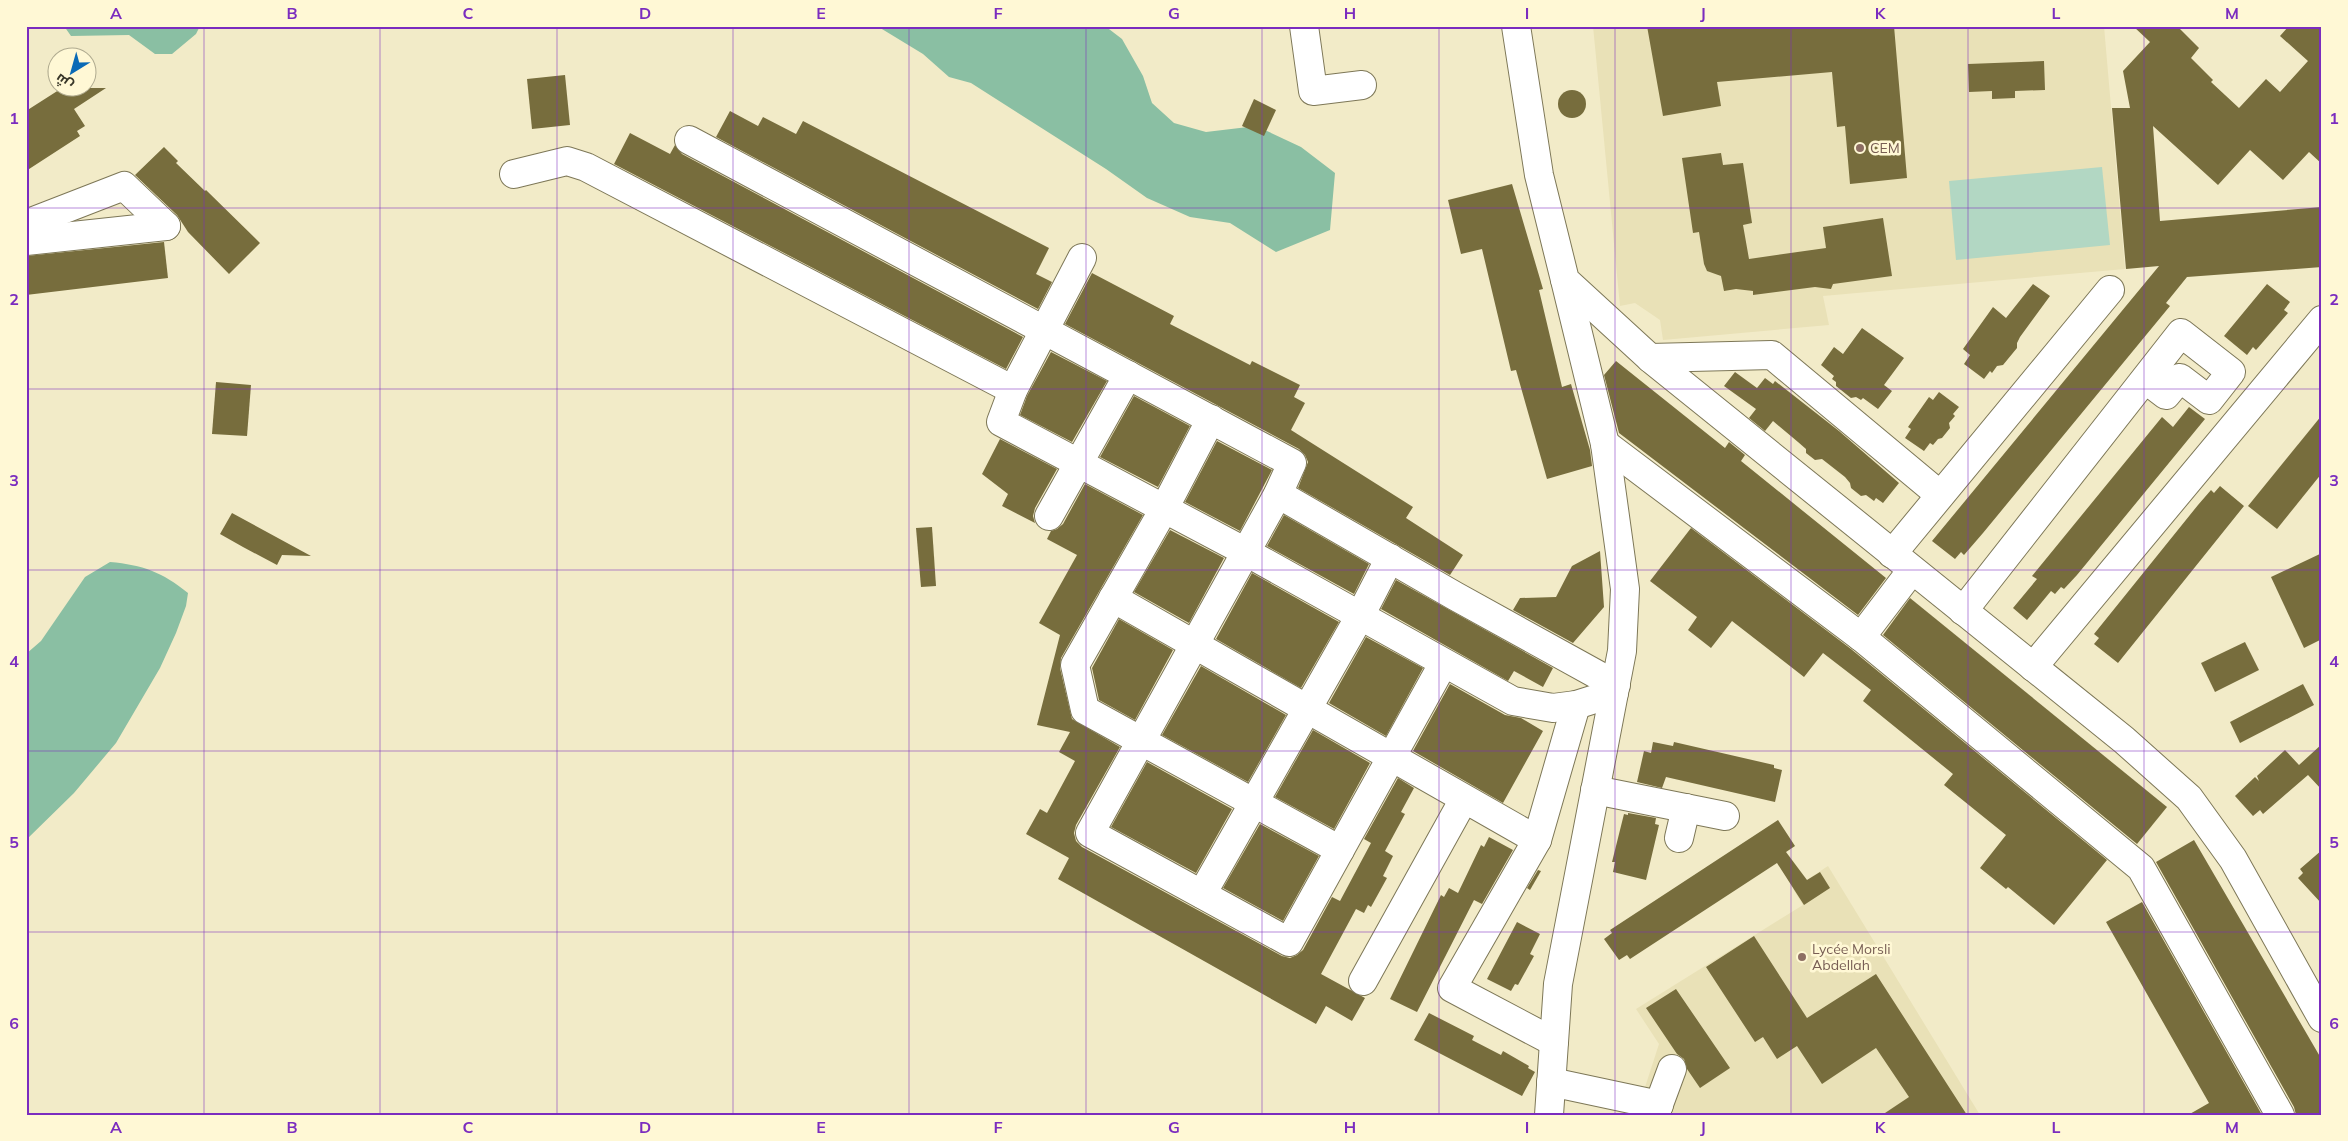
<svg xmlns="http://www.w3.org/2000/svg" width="2348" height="1141" font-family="Mulish,Cairo,sans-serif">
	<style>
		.built { fill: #e9e1b7 }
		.green { fill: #b2d7c3 }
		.forest { fill: #8abfa3 }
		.building { fill: #776d3d }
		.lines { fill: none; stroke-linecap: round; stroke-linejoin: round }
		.minor-casing { stroke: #7d7757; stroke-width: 30 }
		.minor { stroke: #fff; stroke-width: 28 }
		.grid { fill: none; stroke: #7b2cbf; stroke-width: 1; stroke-opacity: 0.55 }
		.education-dot { fill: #8d6e63; stroke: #fff8d5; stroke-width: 2 }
		.labels { text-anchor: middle; stroke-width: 5; stroke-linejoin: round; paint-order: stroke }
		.education-label { font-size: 14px; fill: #785e54; stroke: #fff8d5; text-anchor: start }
		.neatline { fill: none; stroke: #7b2cbf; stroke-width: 2 }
		.grid-label { font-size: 16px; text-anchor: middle; font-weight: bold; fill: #7b2cbf }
	</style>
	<rect width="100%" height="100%" fill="#f2ebc8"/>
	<g class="built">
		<path d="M 1593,26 L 2104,26 L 2125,269 L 1823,296 L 1829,325 L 1663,340 L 1660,320 L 1635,303 L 1620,306 Z"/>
		<path d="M 1828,866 L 1980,1115 L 1636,1115 L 1659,1044 L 1636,1009 L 1803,905 L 1793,889 Z"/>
	</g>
	<path class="green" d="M 2102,167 L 2110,245 L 1956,260 L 1949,181 Z"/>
	<g class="forest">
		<path d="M 64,26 L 200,26 L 196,34 L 172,54 L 155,54 L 129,35 L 71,36 Z"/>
		<path d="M 877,26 L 1105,26 L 1122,39 L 1143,76 L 1152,103 L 1174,123 L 1206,132 L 1248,127 L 1267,131 L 1301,147 L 1335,173 L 1330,230 L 1276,252 L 1230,223 L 1190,217 L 1147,198 L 1106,169 L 971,83 L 949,77 L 923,54 Z"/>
		<path d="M 110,562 C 143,565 162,572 188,593 L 186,606 L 176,633 L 160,668 L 116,743 L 74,793 L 26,840 L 26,654 L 41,641 L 85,577 Z"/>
	</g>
	<g class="building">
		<path d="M 1647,26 L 1894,26 L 1907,178 L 1850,184 L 1845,126 L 1837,127 L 1832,72 L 1717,82 L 1721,106 L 1663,116 Z"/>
		<path d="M 2133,26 L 2177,26 L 2199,48 L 2191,58 L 2213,80 L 2211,82 L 2239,108 L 2266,79 L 2280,92 L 2308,61 L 2280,36 L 2289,26 L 2322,26 L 2322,164 L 2309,152 L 2283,180 L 2250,150 L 2218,185 L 2153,126 L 2160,221 L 2322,207 L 2322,267 L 2187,277 L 2166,303 L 2170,306 L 1983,533 L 1964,555 L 1961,552 L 1955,559 L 1932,541 L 2159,266 L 2126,269 L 2112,108 L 2130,108 L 2123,71 L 2150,42 Z"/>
		<path d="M 2044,61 L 2045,90 L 2015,91 L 2015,98 L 1992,99 L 1992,91 L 1969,92 L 1968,64 Z"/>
		<path d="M 565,75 L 570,125 L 532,129 L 527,79 Z"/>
		<path d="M 62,88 L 106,88 L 74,109 L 85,126 L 77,131 L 80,136 L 26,171 L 26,111 Z"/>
		<circle cx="1572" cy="104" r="14"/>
		<path d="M 1254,99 L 1276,110 L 1264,136 L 1242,126 Z"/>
		<path d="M 730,111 L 758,126 L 763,117 L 796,134 L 803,121 L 1049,248 L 1036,274 L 1052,282 L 1038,309 L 716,137 Z"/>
		<path d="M 630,133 L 670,154 L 675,145 L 682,154 L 1023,337 L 1006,369 L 614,164 Z"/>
		<path d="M 164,147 L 178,161 L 176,163 L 205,191 L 206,190 L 260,243 L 229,274 L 188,232 L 177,215 L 135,175 Z"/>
		<path d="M 1721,153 L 1723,165 L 1743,163 L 1752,223 L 1743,225 L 1749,259 L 1826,248 L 1823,227 L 1883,218 L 1892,276 L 1833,284 L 1831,289 L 1815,287 L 1753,295 L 1753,291 L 1736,289 L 1724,291 L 1721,276 L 1707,271 L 1704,264 L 1699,232 L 1693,233 L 1682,158 Z"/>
		<path d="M 1512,184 L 1543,289 L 1539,290 L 1562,387 L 1571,384 L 1590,450 L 1592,466 L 1547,479 L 1516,370 L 1511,371 L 1482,249 L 1461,254 L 1448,200 Z"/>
		<path d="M 164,242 L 168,278 L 26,295 L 26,256 Z"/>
		<path d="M 1092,273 L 1174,316 L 1170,324 L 1250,365 L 1252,361 L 1300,385 L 1294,397 L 1305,403 L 1291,430 L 1413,507 L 1406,518 L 1463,555 L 1450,575 L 1298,488 L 1308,462 L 1305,455 L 1299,449 L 1065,324 Z"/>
		<path d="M 2033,284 L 2050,296 L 2020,337 L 2017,343 L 2017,348 L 2003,365 L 1997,366 L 1992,373 L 1990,371 L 1984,379 L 1964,364 L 1970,355 L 1963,349 L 1993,307 L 2006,318 Z"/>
		<path d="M 2267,284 L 2290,302 L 2284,310 L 2288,313 L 2256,350 L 2253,347 L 2247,355 L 2224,336 Z"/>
		<path d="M 1862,328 L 1904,358 L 1884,385 L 1892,391 L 1878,409 L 1863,398 L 1861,400 L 1856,397 L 1851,398 L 1836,386 L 1836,382 L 1832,379 L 1834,376 L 1821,365 L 1834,347 L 1843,354 Z"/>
		<path d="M 1051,352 L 1107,381 L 1072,442 L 1020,415 L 1027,396 Z"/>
		<path d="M 1616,361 L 1725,448 L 1729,442 L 1745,455 L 1741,461 L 1886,578 L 1858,615 L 1619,433 L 1604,375 Z"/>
		<path d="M 1735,372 L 1757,388 L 1765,378 L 1773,384 L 1775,381 L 1839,431 L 1899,483 L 1883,503 L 1876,498 L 1874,501 L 1866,495 L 1861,496 L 1851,488 L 1850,483 L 1845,477 L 1822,459 L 1815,460 L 1806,453 L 1806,449 L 1798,442 L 1773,421 L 1765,431 L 1749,418 L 1756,409 L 1724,386 Z"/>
		<path d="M 216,382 L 251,385 L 247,436 L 212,434 Z"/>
		<path d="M 1939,392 L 1959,407 L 1953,414 L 1955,416 L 1949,423 L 1950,428 L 1942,438 L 1938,439 L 1933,445 L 1930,443 L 1924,451 L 1905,438 L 1911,429 L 1908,427 L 1929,397 L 1933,400 Z"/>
		<path d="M 1134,396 L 1190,426 L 1158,487 L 1100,457 Z"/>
		<path d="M 2189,407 L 2205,419 L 2077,575 L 2064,589 L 2061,587 L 2055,594 L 2051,591 L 2027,620 L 2013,608 L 2037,579 L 2032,576 L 2162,417 L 2173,427 Z"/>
		<path d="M 2322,415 L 2322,473 L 2277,529 L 2248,506 Z"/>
		<path d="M 1000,439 L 1057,469 L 1035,508 L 1033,516 L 1035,523 L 1002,506 L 1008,494 L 982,474 Z"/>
		<path d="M 1217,441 L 1272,470 L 1240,531 L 1185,502 Z"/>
		<path d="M 1085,484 L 1143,515 L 1061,658 L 1060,668 L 1072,719 L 1120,747 L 1076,825 L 1074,833 L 1076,841 L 1082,847 L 1282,956 L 1290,958 L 1297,955 L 1303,950 L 1332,897 L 1340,901 L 1371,843 L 1364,839 L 1398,778 L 1414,788 L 1401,812 L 1405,814 L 1385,851 L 1393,856 L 1383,876 L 1387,878 L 1371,907 L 1368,905 L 1364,913 L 1356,909 L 1321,974 L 1365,998 L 1352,1021 L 1326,1006 L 1316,1024 L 1058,879 L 1069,858 L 1026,834 L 1040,809 L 1047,813 L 1075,761 L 1059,752 L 1070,732 L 1037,725 L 1060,635 L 1039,623 L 1077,555 L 1047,539 L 1051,531 L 1057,529 L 1063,524 Z"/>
		<path d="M 2220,486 L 2244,506 L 2118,663 L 2094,644 L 2099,638 L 2094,634 L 2198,505 L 2211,490 L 2214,493 Z"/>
		<path d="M 232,513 L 311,556 L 282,555 L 277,565 L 243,547 L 220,534 Z"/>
		<path d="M 1284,515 L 1369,564 L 1354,594 L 1267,546 Z"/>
		<path d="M 932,527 L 936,586 L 921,587 L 916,528 Z"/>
		<path d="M 1691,528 L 1851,649 L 2107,860 L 2054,925 L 2008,887 L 2006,889 L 1980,868 L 2006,835 L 1944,785 L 1953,774 L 1863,701 L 1871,690 L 1823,653 L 1804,677 L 1732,621 L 1711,648 L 1688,630 L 1697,617 L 1650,581 Z"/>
		<path d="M 1170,530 L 1224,558 L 1189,623 L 1134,592 Z"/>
		<path d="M 1600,551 L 1604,607 L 1573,643 L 1513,610 L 1520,598 L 1556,597 L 1572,566 Z"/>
		<path d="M 2322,553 L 2322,639 L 2304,648 L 2271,577 Z"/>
		<path d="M 1252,573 L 1339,622 L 1301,688 L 1216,639 Z"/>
		<path d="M 1396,580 L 1553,668 L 1543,687 L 1514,671 L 1508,681 L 1381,609 Z"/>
		<path d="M 1910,598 L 2167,807 L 2137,844 L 1883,635 Z"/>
		<path d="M 1119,619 L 1173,650 L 1135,720 L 1099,700 L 1092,668 Z"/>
		<path d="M 1366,637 L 1423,668 L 1386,736 L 1329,703 Z"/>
		<path d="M 2245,642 L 2259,670 L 2215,692 L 2201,663 Z"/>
		<path d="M 1201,666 L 1286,715 L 1248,782 L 1162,735 Z"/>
		<path d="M 1450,684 L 1505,715 L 1521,718 L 1543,731 L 1503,803 L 1413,751 Z"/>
		<path d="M 2303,684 L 2314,705 L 2240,743 L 2230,722 Z"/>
		<path d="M 1313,730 L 1370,763 L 1334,829 L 1275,797 Z"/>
		<path d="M 1653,742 L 1673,746 L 1674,742 L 1774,765 L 1774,768 L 1782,770 L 1775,802 L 1666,777 L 1662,788 L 1637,782 L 1644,751 L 1651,753 Z"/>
		<path d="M 2322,744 L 2322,790 L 2308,775 L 2263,814 L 2260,810 L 2253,816 L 2235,796 L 2255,777 L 2259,781 L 2257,776 L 2285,750 L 2299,765 Z"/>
		<path d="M 1147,762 L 1232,809 L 1196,873 L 1111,827 Z"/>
		<path d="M 1628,813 L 1656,818 L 1655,824 L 1659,825 L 1646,880 L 1613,872 L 1615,862 L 1612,862 L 1624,814 L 1628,815 Z"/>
		<path d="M 1778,820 L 1795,846 L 1786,852 L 1807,880 L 1820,872 L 1830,888 L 1804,905 L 1777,863 L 1630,959 L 1627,955 L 1619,960 L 1604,939 L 1612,933 L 1610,930 Z"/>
		<path d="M 1260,824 L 1319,856 L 1283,921 L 1223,888 Z"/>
		<path d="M 1489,837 L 1513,850 L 1482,904 L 1474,900 L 1417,1012 L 1390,999 L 1441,895 L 1444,897 L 1449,888 L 1458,893 L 1481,845 L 1484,847 Z"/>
		<path d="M 2194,840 L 2322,1060 L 2322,1115 L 2296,1115 L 2294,1107 L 2156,862 Z"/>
		<path d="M 2322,850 L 2322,904 L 2298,878 L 2303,873 L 2300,869 Z"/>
		<path d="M 1538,870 L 1541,871 L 1530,890 L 1527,888 Z"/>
		<path d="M 2142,902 L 2262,1115 L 2188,1115 L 2209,1103 L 2106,922 Z"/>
		<path d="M 1517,922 L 1540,934 L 1530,954 L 1534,956 L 1518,985 L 1515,984 L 1511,991 L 1487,979 Z"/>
		<path d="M 1754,936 L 1807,1018 L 1876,974 L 1967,1115 L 1882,1115 L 1909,1097 L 1876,1048 L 1822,1084 L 1797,1046 L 1777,1059 L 1763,1037 L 1755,1042 L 1706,967 Z"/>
		<path d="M 1676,989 L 1730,1068 L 1700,1088 L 1687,1069 L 1684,1059 L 1677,1054 L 1646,1008 Z"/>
		<path d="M 1429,1013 L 1474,1036 L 1472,1040 L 1501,1055 L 1503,1051 L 1529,1066 L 1528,1068 L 1535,1072 L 1522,1096 L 1414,1040 Z"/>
	</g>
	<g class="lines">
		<g class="minor-casing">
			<g id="minor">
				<path d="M 1304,26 L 1313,91 L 1362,85"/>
				<path d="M 1516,26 L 1539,175 L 1565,280 L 1650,358 L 2124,740 L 2189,798 L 2233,859 L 2322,1018"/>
				<path d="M 689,140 L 1292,463 L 1278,494 L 1090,833 L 1289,942 L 1443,664"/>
				<path d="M 514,174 L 567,161 L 586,167 L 1013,390"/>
				<path d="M 26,224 L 124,186 L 166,226"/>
				<path d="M 26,241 L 166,226"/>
				<path d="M 1082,258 L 1013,390 L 1001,422 L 1246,552 L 1513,701 L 1553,708 L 1576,705 L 1614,693"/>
				<path d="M 1650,358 L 1772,355 L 1940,495"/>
				<path d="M 1211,419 L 1164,509 L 1075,665 L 1085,710 L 1340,850"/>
				<path d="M 1605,444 L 1861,637 L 2141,868 L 2280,1115"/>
				<path d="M 1278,494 L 1455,596 L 1616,685"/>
				<path d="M 1049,516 L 1128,375"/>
				<path d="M 1892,554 L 2110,290"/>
				<path d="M 1113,598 L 1537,840"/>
				<path d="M 1963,611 C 2036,519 2108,426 2181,333 L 2231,372 L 2209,400 L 2180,378 L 2166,395 L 2145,379"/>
				<path d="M 1861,637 L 1912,570"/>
				<path d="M 2033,667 L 2322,320"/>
				<path d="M 1595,790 L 1725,816"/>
				<path d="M 1679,838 L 1686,808"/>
				<path d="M 1202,894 L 1360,616 L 1390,558"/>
				<path d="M 1363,981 L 1464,799"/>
				<path d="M 1554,1042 L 1452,988 L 1537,840 L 1576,705"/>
				<path d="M 1551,1082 L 1659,1105"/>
				<path d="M 1549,1115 L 1558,984 L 1622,651 L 1625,589 L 1605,444 L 1565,280"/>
				<path d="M 1655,1115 L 1672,1069"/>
			</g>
		</g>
		<use href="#minor" class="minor"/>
	</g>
	<path class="grid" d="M 204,26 L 204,1115M 380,26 L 380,1115M 557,26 L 557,1115M 733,26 L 733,1115M 909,26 L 909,1115M 1086,26 L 1086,1115M 1262,26 L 1262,1115M 1439,26 L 1439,1115M 1615,26 L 1615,1115M 1791,26 L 1791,1115M 1968,26 L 1968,1115M 2144,26 L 2144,1115M 26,208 L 2322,208M 26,389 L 2322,389M 26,570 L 2322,570M 26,751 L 2322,751M 26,932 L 2322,932"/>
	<g class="education-dot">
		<circle cx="1860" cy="148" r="5"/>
		<circle cx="1802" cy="957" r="5"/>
	</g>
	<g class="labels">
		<g class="education-label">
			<text x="1870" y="153">CEM</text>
			<text x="1812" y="954">Lycée Morsli<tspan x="1812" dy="16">Abdellah</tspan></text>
		</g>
	</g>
	<rect width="2348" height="1141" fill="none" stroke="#fff8d5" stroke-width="55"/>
	<g transform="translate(72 72) rotate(217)"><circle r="24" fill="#fff8d5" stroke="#b0ab90"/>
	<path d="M0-4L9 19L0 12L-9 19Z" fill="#0a6ab6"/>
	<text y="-8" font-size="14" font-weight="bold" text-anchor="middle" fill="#393729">ش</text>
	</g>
	<rect x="28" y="28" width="2292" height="1086" class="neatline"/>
	<g class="grid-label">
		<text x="116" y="19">A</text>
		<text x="292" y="19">B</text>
		<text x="468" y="19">C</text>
		<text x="645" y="19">D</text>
		<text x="821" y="19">E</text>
		<text x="998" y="19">F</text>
		<text x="1174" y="19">G</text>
		<text x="1350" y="19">H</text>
		<text x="1527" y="19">I</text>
		<text x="1703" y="19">J</text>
		<text x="1880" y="19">K</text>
		<text x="2056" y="19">L</text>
		<text x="2232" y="19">M</text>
		<text x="14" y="124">1</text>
		<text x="2334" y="124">1</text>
		<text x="14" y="305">2</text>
		<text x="2334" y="305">2</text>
		<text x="14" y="486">3</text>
		<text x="2334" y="486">3</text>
		<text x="14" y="667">4</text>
		<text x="2334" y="667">4</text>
		<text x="14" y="848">5</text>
		<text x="2334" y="848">5</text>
		<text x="14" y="1029">6</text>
		<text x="2334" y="1029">6</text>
		<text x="116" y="1133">A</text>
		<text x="292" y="1133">B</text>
		<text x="468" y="1133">C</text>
		<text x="645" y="1133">D</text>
		<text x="821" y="1133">E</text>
		<text x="998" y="1133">F</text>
		<text x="1174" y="1133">G</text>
		<text x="1350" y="1133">H</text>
		<text x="1527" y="1133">I</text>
		<text x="1703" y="1133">J</text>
		<text x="1880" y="1133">K</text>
		<text x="2056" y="1133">L</text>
		<text x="2232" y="1133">M</text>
	</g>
</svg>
